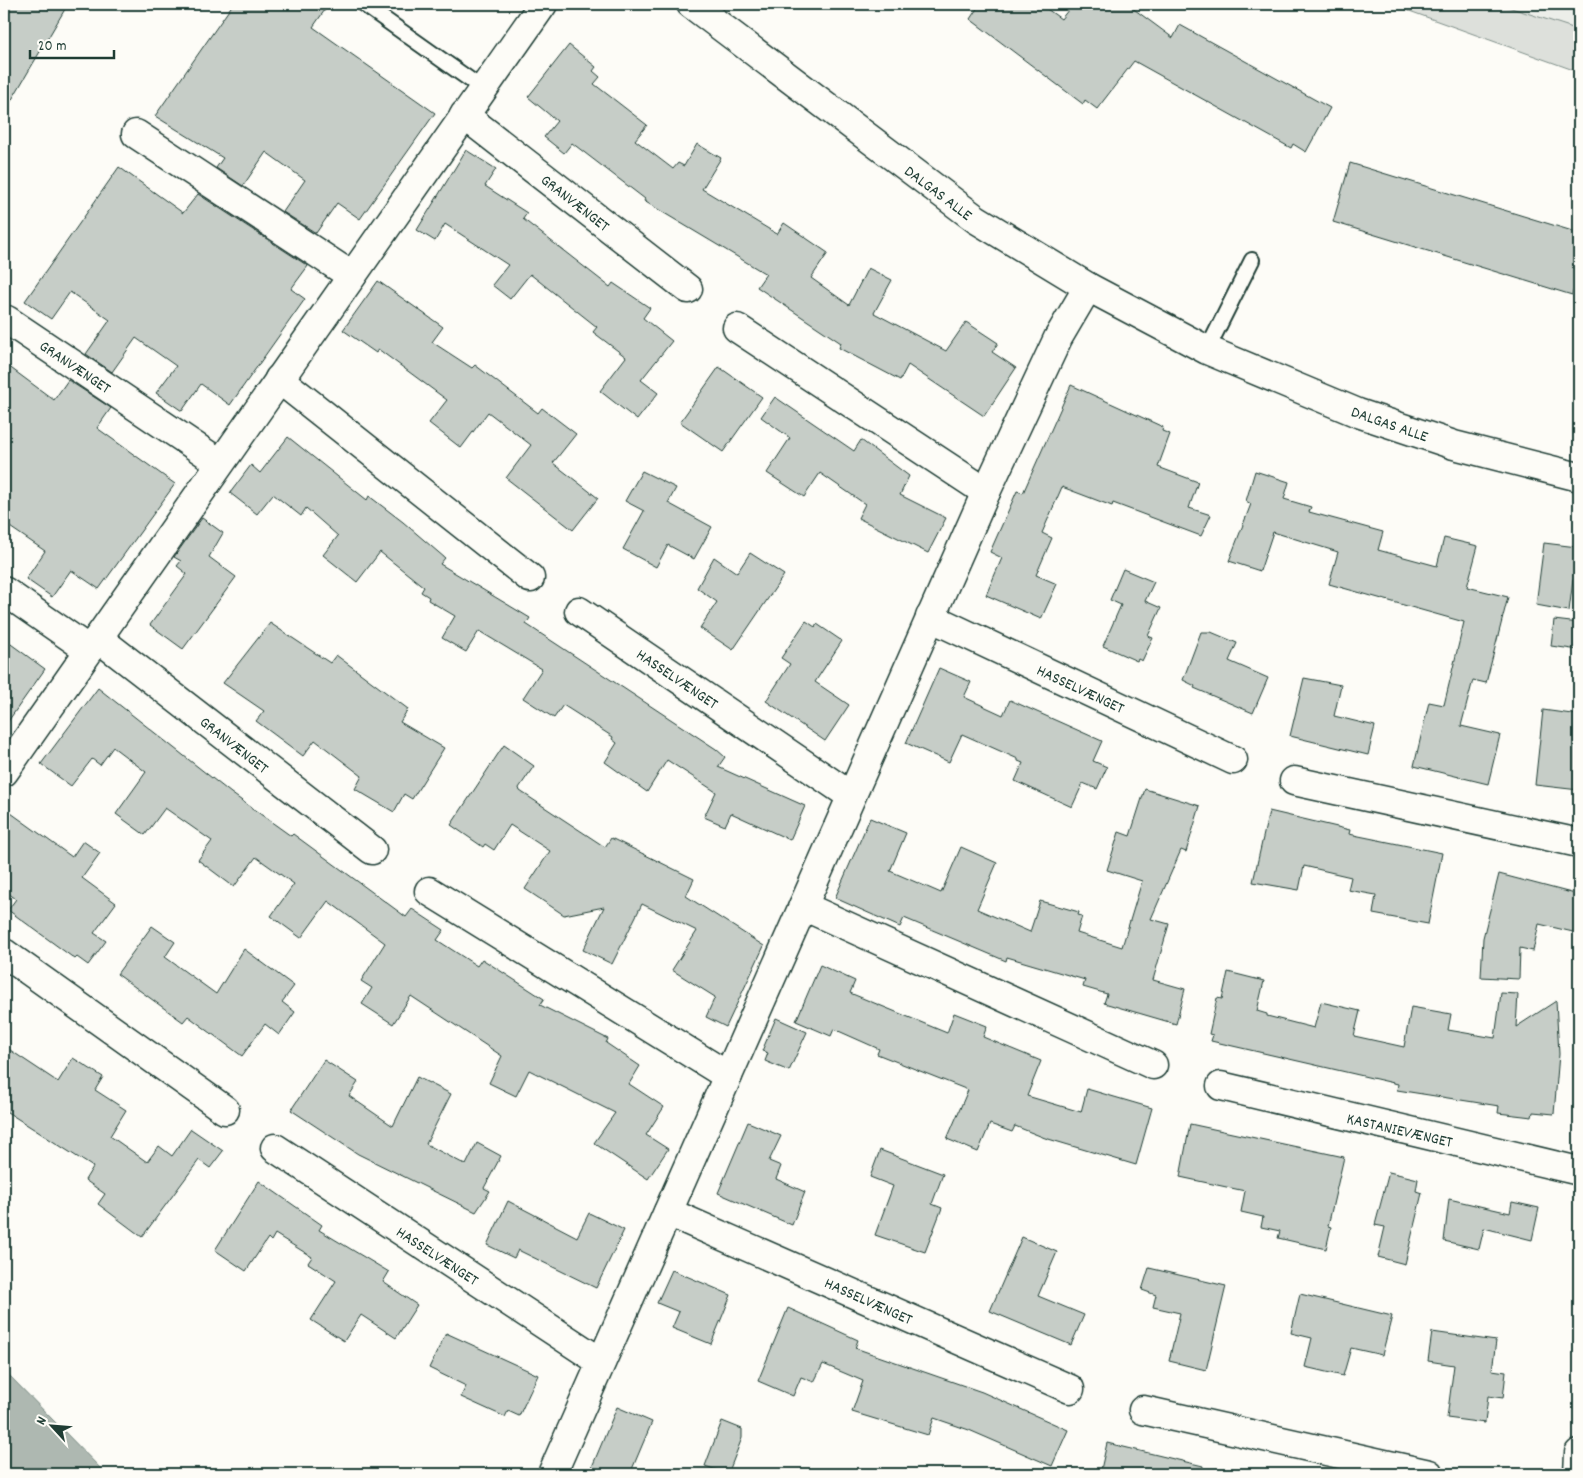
<svg xmlns="http://www.w3.org/2000/svg" width="1583" height="1478" font-family="Dekko,sans-serif">
	<style>
		.built { fill: #eceee9 }
		.green { fill: #dde0db; stroke: #7e8e88 }
		.water { fill: #aeb8b1; stroke: #75877f }
		.building { fill: #c6cdc7; stroke: #1f3d34 }
		.lines { fill: none; stroke-linecap: round; stroke-linejoin: round }
		.service-casing { stroke: #1f3d34; stroke-width: 18 }
		.minor-casing { stroke: #1f3d34; stroke-width: 31 }
		.tertiary-casing { stroke: #1f3d34; stroke-width: 31 }
		.service { stroke: #fdfcf7; stroke-width: 14 }
		.minor { stroke: #fdfcf7; stroke-width: 28 }
		.tertiary { stroke: #fdfcf7; stroke-width: 28 }
		.labels { text-anchor: middle; stroke-width: 4; stroke-linejoin: round; paint-order: stroke }
		.street-label { font-size: 16px; fill: #1f3d34; stroke: #fdfcf7 }
	</style>
	<rect width="100%" height="100%" fill="#fdfcf7"/>
	<filter id="ink" filterUnits="userSpaceOnUse"><feTurbulence type="fractalNoise" baseFrequency=".02" numOctaves="2"/><feDisplacementMap in="SourceGraphic" scale="10" xChannelSelector="R" yChannelSelector="G"/><feConvolveMatrix kernelMatrix="1 2 1 2 8 2 1 2 1" color-interpolation-filters="sRGB"/></filter>
	<g filter="url(#ink)">
		<path class="built" d="M 1499,4 L 1579,4 L 1579,30 L 1571,28 Z"/>
		<path class="green" d="M 1390,4 L 1499,4 L 1579,30 L 1579,72 Z"/>
		<path class="water" d="M 4,1370 L 106,1474 L 4,1474 Z"/>
		<g class="building">
			<path d="M 4,4 L 68,4 L 4,113 Z"/>
			<path d="M 233,4 L 329,4 L 313,27 L 435,113 L 360,219 L 337,203 L 316,233 L 283,212 L 305,180 L 266,152 L 243,186 L 216,168 L 223,158 L 155,116 Z"/>
			<path d="M 980,4 L 1040,4 L 1061,19 L 1073,4 L 1127,4 L 1173,38 L 1180,25 L 1330,108 L 1306,152 L 1293,144 L 1291,148 L 1134,61 L 1097,109 L 1085,100 L 1083,104 L 970,19 Z"/>
			<path d="M 569,45 L 596,67 L 593,71 L 600,77 L 594,84 L 647,125 L 635,140 L 673,169 L 678,163 L 684,166 L 697,144 L 721,158 L 702,189 L 777,234 L 784,223 L 828,253 L 811,278 L 849,305 L 868,268 L 892,280 L 874,313 L 946,351 L 966,322 L 998,343 L 992,352 L 1016,368 L 984,416 L 908,365 L 900,380 L 839,348 L 841,343 L 757,287 L 766,274 L 644,201 L 645,199 L 572,143 L 564,153 L 544,137 L 557,121 L 528,97 Z"/>
			<path d="M 466,150 L 496,169 L 485,186 L 527,213 L 523,219 L 610,287 L 613,283 L 650,308 L 643,318 L 672,341 L 641,380 L 658,393 L 637,420 L 600,391 L 626,357 L 593,332 L 597,327 L 530,274 L 510,299 L 492,285 L 508,265 L 445,224 L 435,241 L 417,230 Z"/>
			<path d="M 1350,163 L 1579,233 L 1579,271 L 1572,295 L 1333,222 Z"/>
			<path d="M 119,167 L 183,213 L 198,194 L 308,266 L 291,289 L 305,299 L 230,405 L 201,384 L 182,411 L 156,393 L 176,366 L 136,338 L 112,372 L 86,354 L 110,320 L 70,292 L 51,319 L 25,301 Z"/>
			<path d="M 378,281 L 443,327 L 432,342 L 472,368 L 475,365 L 538,413 L 542,408 L 576,434 L 553,463 L 598,498 L 573,530 L 506,478 L 531,445 L 488,412 L 461,448 L 429,423 L 447,400 L 378,349 L 376,353 L 343,330 Z"/>
			<path d="M 4,363 L 54,400 L 68,380 L 111,408 L 97,428 L 175,484 L 99,589 L 71,570 L 52,597 L 26,579 L 45,551 L 4,523 Z"/>
			<path d="M 719,367 L 762,397 L 723,452 L 680,422 Z"/>
			<path d="M 1071,385 L 1163,427 L 1162,431 L 1170,434 L 1158,467 L 1198,482 L 1189,508 L 1211,515 L 1201,536 L 1113,503 L 1112,506 L 1062,487 L 1042,533 L 1052,538 L 1036,575 L 1057,584 L 1041,619 L 986,595 L 1002,558 L 990,552 L 1017,491 L 1023,493 Z"/>
			<path d="M 775,397 L 854,451 L 861,440 L 909,476 L 900,495 L 946,518 L 928,553 L 858,518 L 865,504 L 820,473 L 804,497 L 767,473 L 790,438 L 761,417 Z"/>
			<path d="M 288,437 L 367,500 L 369,496 L 403,522 L 445,558 L 440,564 L 530,618 L 526,624 L 716,749 L 725,757 L 718,767 L 805,806 L 790,840 L 731,813 L 725,826 L 704,817 L 716,792 L 667,760 L 647,792 L 605,762 L 617,743 L 612,739 L 613,737 L 563,705 L 554,718 L 523,698 L 542,669 L 479,631 L 466,652 L 442,638 L 455,616 L 428,600 L 429,597 L 421,592 L 424,587 L 380,552 L 357,582 L 323,555 L 338,536 L 306,508 L 301,516 L 273,494 L 257,514 L 230,493 L 251,465 L 260,473 Z"/>
			<path d="M 642,471 L 676,488 L 668,503 L 712,527 L 694,559 L 668,545 L 656,567 L 623,549 L 644,511 L 625,501 Z"/>
			<path d="M 1255,471 L 1289,482 L 1284,499 L 1311,507 L 1309,512 L 1383,532 L 1378,550 L 1437,566 L 1444,538 L 1478,546 L 1467,587 L 1508,597 L 1486,683 L 1473,680 L 1461,726 L 1500,735 L 1488,784 L 1414,766 L 1429,702 L 1444,705 L 1464,622 L 1329,584 L 1338,552 L 1273,532 L 1260,571 L 1229,561 L 1251,504 L 1246,501 Z"/>
			<path d="M 202,518 L 223,533 L 209,557 L 236,577 L 183,649 L 150,625 L 187,574 L 177,566 L 181,561 L 174,557 Z"/>
			<path d="M 1544,543 L 1577,547 L 1579,580 L 1573,580 L 1569,611 L 1536,605 Z"/>
			<path d="M 750,553 L 784,575 L 733,650 L 700,628 L 717,602 L 697,588 L 714,557 L 737,573 Z"/>
			<path d="M 1123,569 L 1154,582 L 1145,601 L 1161,608 L 1148,636 L 1153,638 L 1142,661 L 1138,659 L 1137,661 L 1103,646 L 1121,605 L 1110,600 Z"/>
			<path d="M 1554,620 L 1579,623 L 1579,650 L 1551,646 Z"/>
			<path d="M 806,621 L 815,627 L 817,624 L 842,641 L 815,682 L 849,705 L 825,741 L 766,701 L 790,664 L 781,658 Z"/>
			<path d="M 270,623 L 330,663 L 336,655 L 408,709 L 400,722 L 444,748 L 412,799 L 404,794 L 394,812 L 355,789 L 362,776 L 315,740 L 303,756 L 256,721 L 264,711 L 223,683 Z"/>
			<path d="M 1201,632 L 1211,632 L 1237,643 L 1229,661 L 1268,678 L 1253,713 L 1194,688 L 1195,686 L 1183,680 Z"/>
			<path d="M 4,639 L 45,669 L 4,727 Z"/>
			<path d="M 939,668 L 971,682 L 964,697 L 1003,715 L 1010,700 L 1102,741 L 1093,761 L 1107,767 L 1097,789 L 1083,783 L 1072,807 L 1015,781 L 1023,763 L 1018,761 L 1018,759 L 962,734 L 949,762 L 906,743 Z"/>
			<path d="M 1304,678 L 1341,685 L 1334,716 L 1375,726 L 1368,755 L 1290,736 Z"/>
			<path d="M 98,688 L 231,793 L 291,836 L 293,834 L 406,917 L 412,909 L 444,930 L 437,940 L 477,966 L 482,959 L 544,999 L 540,1005 L 608,1039 L 606,1043 L 640,1066 L 629,1084 L 664,1107 L 646,1135 L 668,1149 L 648,1179 L 594,1143 L 615,1113 L 529,1070 L 516,1096 L 489,1083 L 502,1056 L 411,996 L 393,1024 L 362,1004 L 372,988 L 361,981 L 385,943 L 328,901 L 301,938 L 271,916 L 294,884 L 256,857 L 234,887 L 198,860 L 212,841 L 165,808 L 145,835 L 116,814 L 146,772 L 113,747 L 100,765 L 92,759 L 71,786 L 41,764 Z"/>
			<path d="M 1543,710 L 1579,715 L 1579,790 L 1535,785 Z"/>
			<path d="M 504,745 L 534,766 L 519,788 L 520,791 L 605,847 L 611,838 L 694,879 L 686,896 L 764,946 L 726,1027 L 706,1017 L 715,997 L 672,970 L 697,931 L 642,904 L 612,964 L 583,950 L 604,907 L 564,915 L 525,889 L 550,851 L 510,825 L 494,850 L 485,844 L 483,847 L 451,825 Z"/>
			<path d="M 1145,789 L 1200,806 L 1186,852 L 1181,850 L 1151,919 L 1169,924 L 1153,980 L 1185,989 L 1176,1024 L 1104,1003 L 1107,994 L 1083,987 L 1085,980 L 1007,957 L 1006,961 L 904,918 L 900,927 L 835,898 L 870,818 L 906,833 L 890,871 L 941,893 L 961,847 L 997,863 L 977,909 L 1030,932 L 1040,901 L 1079,912 L 1078,915 L 1082,916 L 1077,933 L 1122,947 L 1142,881 L 1107,870 L 1119,832 L 1130,836 Z"/>
			<path d="M 4,808 L 72,857 L 83,841 L 100,853 L 82,878 L 116,903 L 94,933 L 106,941 L 88,965 L 77,957 L 75,959 L 8,910 L 16,899 L 4,890 Z"/>
			<path d="M 1269,811 L 1350,830 L 1349,834 L 1442,853 L 1428,924 L 1373,914 L 1376,895 L 1348,890 L 1351,877 L 1304,866 L 1299,890 L 1253,882 Z"/>
			<path d="M 1499,874 L 1579,895 L 1579,931 L 1574,930 L 1573,932 L 1539,924 L 1533,951 L 1520,948 L 1519,979 L 1481,977 L 1483,938 Z"/>
			<path d="M 152,926 L 175,942 L 165,957 L 216,994 L 244,949 L 294,986 L 282,1002 L 295,1012 L 279,1035 L 265,1024 L 242,1056 L 188,1016 L 183,1022 L 117,974 Z"/>
			<path d="M 820,965 L 855,981 L 850,993 L 947,1033 L 954,1013 L 987,1026 L 983,1037 L 1041,1061 L 1027,1096 L 1081,1112 L 1087,1089 L 1152,1108 L 1136,1165 L 1045,1138 L 1015,1126 L 1012,1132 L 990,1124 L 978,1152 L 947,1139 L 968,1090 L 877,1054 L 879,1049 L 834,1029 L 831,1036 L 796,1021 Z"/>
			<path d="M 1228,972 L 1264,981 L 1257,1011 L 1267,1014 L 1267,1016 L 1314,1028 L 1321,1002 L 1360,1011 L 1354,1036 L 1404,1047 L 1411,1007 L 1451,1014 L 1448,1030 L 1495,1038 L 1501,993 L 1518,994 L 1516,1027 L 1556,1001 L 1559,1054 L 1554,1114 L 1533,1112 L 1532,1117 L 1498,1113 L 1499,1106 L 1397,1090 L 1398,1084 L 1211,1041 L 1213,1035 L 1209,1034 L 1217,998 L 1222,999 Z"/>
			<path d="M 776,1018 L 807,1032 L 789,1071 L 765,1061 L 768,1053 L 762,1051 Z"/>
			<path d="M 4,1046 L 58,1082 L 73,1058 L 103,1077 L 95,1090 L 126,1110 L 110,1136 L 147,1162 L 159,1146 L 172,1156 L 191,1129 L 223,1151 L 210,1168 L 199,1160 L 142,1237 L 98,1204 L 105,1194 L 85,1180 L 93,1167 L 4,1110 Z"/>
			<path d="M 324,1060 L 358,1082 L 349,1096 L 393,1126 L 417,1077 L 451,1094 L 426,1144 L 466,1165 L 477,1143 L 501,1156 L 484,1188 L 490,1191 L 476,1212 L 358,1154 L 291,1110 Z"/>
			<path d="M 748,1122 L 781,1136 L 769,1161 L 781,1166 L 776,1179 L 805,1192 L 792,1225 L 718,1193 Z"/>
			<path d="M 1190,1124 L 1344,1157 L 1328,1226 L 1331,1227 L 1326,1249 L 1278,1238 L 1280,1231 L 1261,1227 L 1263,1217 L 1241,1212 L 1245,1191 L 1180,1177 Z"/>
			<path d="M 880,1150 L 943,1174 L 932,1204 L 942,1208 L 925,1252 L 875,1235 L 893,1186 L 870,1177 Z"/>
			<path d="M 1389,1172 L 1418,1179 L 1416,1191 L 1422,1193 L 1405,1264 L 1378,1257 L 1385,1227 L 1375,1225 Z"/>
			<path d="M 259,1181 L 322,1225 L 319,1230 L 389,1272 L 383,1282 L 417,1305 L 396,1338 L 361,1315 L 344,1341 L 311,1320 L 336,1281 L 308,1263 L 312,1257 L 275,1234 L 271,1241 L 268,1238 L 246,1271 L 215,1250 Z"/>
			<path d="M 1449,1199 L 1510,1213 L 1512,1202 L 1539,1208 L 1532,1240 L 1484,1228 L 1479,1249 L 1444,1241 Z"/>
			<path d="M 508,1201 L 577,1237 L 589,1213 L 624,1230 L 596,1288 L 518,1250 L 514,1258 L 487,1245 Z"/>
			<path d="M 1022,1237 L 1057,1252 L 1038,1296 L 1084,1315 L 1071,1345 L 990,1311 Z"/>
			<path d="M 1149,1268 L 1226,1286 L 1206,1370 L 1169,1361 L 1180,1313 L 1153,1307 L 1156,1295 L 1142,1290 Z"/>
			<path d="M 672,1270 L 731,1295 L 711,1344 L 672,1328 L 679,1312 L 657,1303 Z"/>
			<path d="M 1300,1294 L 1392,1316 L 1382,1355 L 1351,1348 L 1343,1376 L 1305,1367 L 1312,1338 L 1291,1333 Z"/>
			<path d="M 788,1308 L 858,1340 L 855,1348 L 982,1392 L 1068,1430 L 1052,1466 L 969,1430 L 934,1418 L 928,1435 L 852,1412 L 863,1381 L 823,1364 L 814,1382 L 801,1377 L 793,1396 L 758,1381 Z"/>
			<path d="M 1432,1332 L 1496,1341 L 1492,1370 L 1506,1372 L 1503,1398 L 1488,1396 L 1485,1423 L 1447,1418 L 1454,1365 L 1428,1361 Z"/>
			<path d="M 446,1333 L 538,1375 L 519,1416 L 508,1411 L 505,1417 L 461,1397 L 466,1386 L 429,1368 Z"/>
			<path d="M 617,1407 L 652,1422 L 630,1474 L 589,1474 Z"/>
			<path d="M 722,1421 L 742,1429 L 742,1438 L 728,1474 L 705,1466 Z"/>
			<path d="M 1107,1443 L 1203,1466 L 1202,1474 L 1100,1474 Z"/>
		</g>
		<g class="lines">
			<g class="service-casing">
				<g id="service">
					<path d="M 363,4 L 483,89"/>
					<path d="M 1207,350 L 1252,260"/>
				</g>
			</g>
			<g class="minor-casing">
				<g id="minor">
					<path d="M 464,115 L 688,289"/>
					<path d="M 136,134 L 352,276"/>
					<path d="M 7,320 L 220,463"/>
					<path d="M 737,328 L 986,492"/>
					<path d="M 279,379 L 530,578"/>
					<path d="M 4,591 L 89,650"/>
					<path d="M 579,611 L 851,796"/>
					<path d="M 930,617 L 1233,760"/>
					<path d="M 98,638 L 372,850"/>
					<path d="M 4,772 L 543,4"/>
					<path d="M 1294,781 L 1579,843"/>
					<path d="M 429,891 L 728,1076"/>
					<path d="M 803,906 L 1153,1065"/>
					<path d="M 4,953 L 225,1110"/>
					<path d="M 1221,1086 L 1579,1171"/>
					<path d="M 275,1148 L 601,1362"/>
					<path d="M 668,1212 L 1070,1389"/>
					<path d="M 1143,1410 L 1429,1474"/>
					<path d="M 552,1474 L 986,492 L 1058,338 L 1088,287"/>
					<path d="M 1578,1474 L 1579,1453"/>
				</g>
			</g>
			<g class="tertiary-casing">
				<path id="tertiary" d="M 691,4 L 976,219 L 1088,287 L 1207,350 L 1358,413 L 1454,445 L 1579,477"/>
			</g>
			<use href="#service" class="service"/>
			<use href="#minor" class="minor"/>
			<use href="#tertiary" class="tertiary"/>
		</g>
	</g>
	<g class="labels">
		<g class="street-label">
			<text transform="translate(939 192) rotate(37)" y="6">DALGAS ALLE</text>
			<text transform="translate(576 202) rotate(38)" y="6">GRANVÆNGET</text>
			<text transform="translate(76 366) rotate(34)" y="6">GRANVÆNGET</text>
			<text transform="translate(1390 423) rotate(19)" y="6">DALGAS ALLE</text>
			<text transform="translate(678 678) rotate(34)" y="6">HASSELVÆNGET</text>
			<text transform="translate(1081 688) rotate(25)" y="6">HASSELVÆNGET</text>
			<text transform="translate(235 744) rotate(38)" y="6">GRANVÆNGET</text>
			<text transform="translate(1400 1129) rotate(13)" y="6">KASTANIEVÆNGET</text>
			<text transform="translate(438 1255) rotate(33)" y="6">HASSELVÆNGET</text>
			<text transform="translate(869 1300) rotate(24)" y="6">HASSELVÆNGET</text>
		</g>
	</g>
	<rect width="1583" height="1478" fill="none" stroke="#fdfcf7" stroke-width="20"/>
	<rect x="10" y="10" width="1563" height="1458" fill="none" stroke="#1f3d34" stroke-width="2" filter="url(#ink)"/>
	<g transform="translate(52 1426) rotate(296)" stroke="#fdfcf7" stroke-width="4" paint-order="stroke">
	<path d="M0-4L9 19L0 12L-9 19Z" fill="#1f3d34"/>
	<text y="-8" font-size="14" font-weight="bold" text-anchor="middle" fill="#1f3d34">N</text>
	</g>
	<path d="M30 50v8h84v-8" fill="none" stroke="#1f3d34" stroke-width="2.5"/>
	<text x="38" y="50" font-size="15" fill="#1f3d34" stroke="#fdfcf7" stroke-width="4" paint-order="stroke">20 m</text>
</svg>
